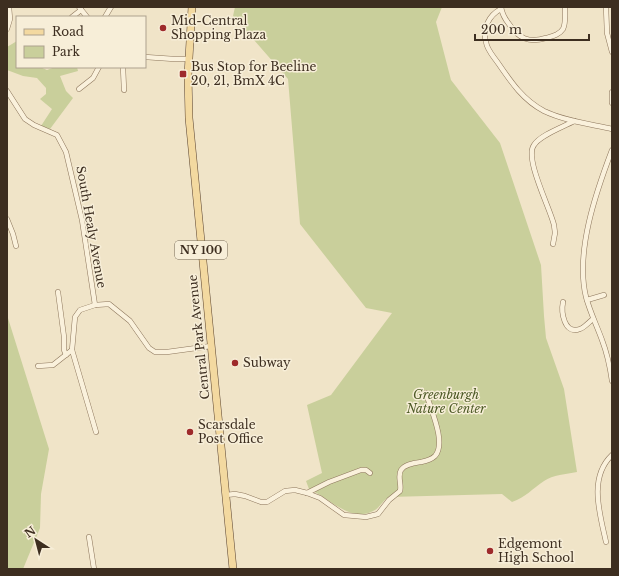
<svg xmlns="http://www.w3.org/2000/svg" width="619" height="576" font-family="'Libre Baskerville',serif">
	<style>
		.green { fill: #c9cf9b }
		.lines { fill: none; stroke-linecap: round; stroke-linejoin: round }
		.street-casing { stroke: #8d765c; stroke-width: 5.5 }
		.primary-casing { stroke: #5b4430; stroke-width: 8 }
		.street { stroke: #faf1dc; stroke-width: 4.5 }
		.primary { stroke: #f3d9a0; stroke-width: 7 }
		.poi-dot { fill: #9e2a2b; stroke: #f7eed8; stroke-width: 1.5 }
		.labels { text-anchor: middle; stroke-width: 3; stroke-linejoin: round; paint-order: stroke }
		.shield { fill: #f7eed8; stroke: #756857; stroke-width: 1 }
		.shield-label { font-size: 11px; font-weight: bold; fill: #3d2e20 }
		.poi-label { font-size: 12px; fill: #3d2e20; stroke: #f7eed8; text-anchor: start }
		.street-label { font-size: 12px; fill: #3d2e20; stroke: #f7eed8 }
		.park-label { font-size: 12px; font-style: italic; fill: #4d5a26; stroke: #f7eed8 }
	</style>
	<rect width="100%" height="100%" fill="#f0e4c8"/>
	<g class="green">
		<path d="M 235,7 L 442,7 L 436,22 L 451,80 L 500,143 L 541,265 L 544,316 L 546,338 L 564,389 L 577,472 C 566,474 553,475 544,481 C 532,489 526,497 512,502 L 502,494 L 389,497 C 382,501 380,508 373,511 C 350,523 328,497 309,489 L 306,481 L 322,473 L 307,405 L 331,395 L 392,313 L 366,308 L 300,224 L 288,79 L 233,16 Z"/>
		<path d="M 17,41 L 17,67 L 40,67 L 47,70 L 55,67 L 77,67 L 78,71 L 60,76 L 66,91 L 73,98 L 50,129 L 41,126 L 52,109 L 40,99 L 46,94 L 46,88 L 37,78 L 23,76 L 7,70 L 7,47 Z"/>
		<path d="M 7,315 L 49,449 L 41,494 L 40,528 L 23,569 L 7,569 Z"/>
	</g>
	<g class="lines">
		<g class="street-casing">
			<g id="street">
				<path d="M 79,7 L 87,17"/>
				<path d="M 501,7 C 502,14 505,19 509,24 C 519,39 529,43 546,38 C 553,36 559,35 563,29 C 566,23 565,14 565,7"/>
				<path d="M 606,7 L 607,33 L 612,52"/>
				<path d="M 501,9 C 489,15 482,29 486,42 C 487,50 494,57 498,63 C 511,82 523,100 544,111 C 565,121 590,124 612,129"/>
				<path d="M 72,17 L 81,10"/>
				<path d="M 105,17 L 111,7"/>
				<path d="M 7,29 L 10,19 L 9,7"/>
				<path d="M 145,57 L 174,59 L 189,59"/>
				<path d="M 123,67 L 124,90"/>
				<path d="M 79,89 L 93,78 L 99,67"/>
				<path d="M 7,91 L 25,119 L 34,125 L 57,135 L 66,152 L 82,220 L 95,305"/>
				<path d="M 612,92 L 612,103"/>
				<path d="M 612,150 C 596,192 575,252 586,297 C 590,312 597,326 602,340 C 607,353 610,367 612,381"/>
				<path d="M 7,219 L 13,234 L 16,246"/>
				<path d="M 553,244 L 555,233 L 554,225 C 550,208 524,158 534,145 C 540,135 563,127 574,121"/>
				<path d="M 58,292 L 64,337 L 64,350 L 66,355"/>
				<path d="M 587,300 L 604,295"/>
				<path d="M 563,302 C 561,312 564,335 580,329 C 585,327 589,322 593,319"/>
				<path d="M 38,366 L 53,365 L 72,350"/>
				<path d="M 96,432 L 72,350 L 75,317 L 80,310 L 95,305 L 109,304 L 130,321 L 149,348 L 155,352 L 167,352 L 211,346"/>
				<path d="M 307,493 L 329,482 L 361,470 L 366,470 L 370,473"/>
				<path d="M 226,495 L 235,494 L 245,496 L 261,502 L 267,502 L 285,491 L 295,490 L 307,493 L 320,498 L 344,515 L 366,517 L 378,514 L 389,500 L 400,491 C 402,485 397,476 401,470 C 405,464 414,463 421,462 C 426,461 431,460 435,456 C 447,443 430,408 426,393"/>
				<path d="M 89,537 L 94,569"/>
				<path d="M 606,542 C 600,514 588,478 612,455"/>
			</g>
		</g>
		<g class="primary-casing">
			<path id="primary" d="M 192,7 L 188,75 L 189,118 L 233,569"/>
		</g>
		<use href="#street" class="street"/>
		<use href="#primary" class="primary"/>
	</g>
	<g class="poi-dot">
		<circle cx="163" cy="28" r="4"/>
		<rect x="179" y="70" width="8" height="8" rx="2"/>
		<circle cx="235" cy="363" r="4"/>
		<circle cx="190" cy="432" r="4"/>
		<circle cx="490" cy="551" r="4"/>
	</g>
	<g class="labels">
		<rect class="shield" x="175" y="241" width="52" height="18" rx="3"/>
		<g class="shield-label">
			<text x="201" y="254">NY 100</text>
		</g>
		<g class="poi-label">
			<text x="171" y="25">Mid-Central<tspan x="171" dy="14">Shopping Plaza</tspan></text>
			<text x="191" y="71">Bus Stop for Beeline<tspan x="191" dy="14">20, 21, BmX 4C</tspan></text>
			<text x="243" y="367">Subway</text>
			<text x="198" y="429">Scarsdale<tspan x="198" dy="14">Post Office</tspan></text>
			<text x="498" y="548">Edgemont<tspan x="498" dy="14">High School</tspan></text>
		</g>
		<g class="street-label">
			<text transform="translate(91 227) rotate(80)" y="4">South Healy Avenue</text>
			<text transform="translate(199 337) rotate(-96)" y="4">Central Park Avenue</text>
		</g>
		<g class="park-label">
			<text x="446" y="399">Greenburgh<tspan x="446" dy="14">Nature Center</tspan></text>
		</g>
	</g>
	<rect width="619" height="576" fill="none" stroke="#3d2e20" stroke-width="16"/>
	<rect x="16" y="16" width="130" height="52" fill="#f7eed8" stroke="#ada18e"/>
	<rect x="24" y="29" width="20" height="6" fill="#f3d9a0" stroke="#ada18e"/>
	<text x="52" y="36" font-size="12" fill="#3d2e20">Road</text>
	<rect x="24" y="46" width="20" height="12" fill="#c9cf9b" stroke="#ada18e"/>
	<text x="52" y="56" font-size="12" fill="#3d2e20">Park</text>
	<g transform="translate(36 540) rotate(324)" stroke="#f7eed8" stroke-width="3" paint-order="stroke">
	<path d="M0-3L7 15L0 10L-7 15Z" fill="#3d2e20"/>
	<text y="-6" font-size="11" font-weight="bold" text-anchor="middle" fill="#3d2e20">N</text>
	</g>
	<path d="M475 34v6h114v-6" fill="none" stroke="#3d2e20" stroke-width="2"/>
	<text x="481" y="34" font-size="12" fill="#3d2e20" stroke="#f7eed8" stroke-width="3" paint-order="stroke">200 m</text>
</svg>
